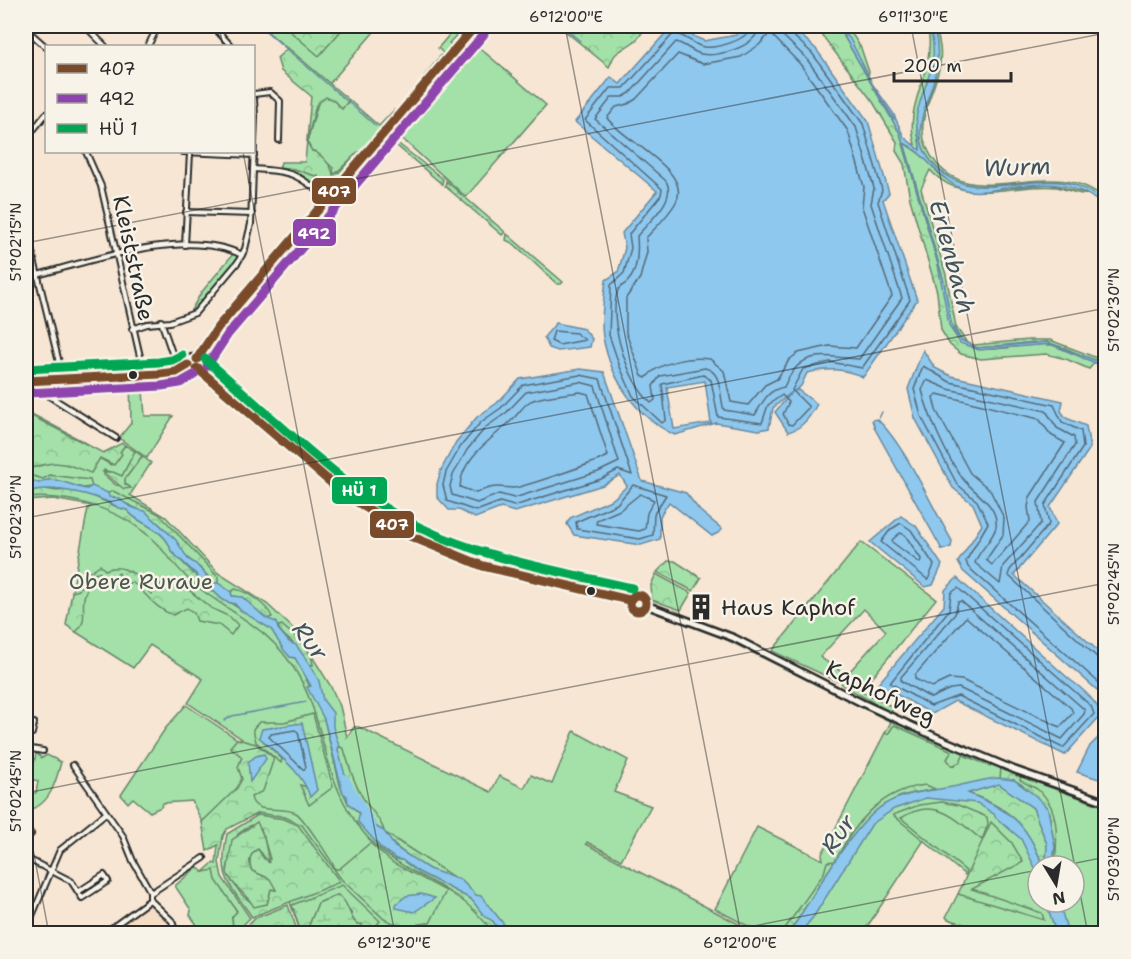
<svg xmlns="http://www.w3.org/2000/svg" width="1131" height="959" font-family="'Shantell Sans',sans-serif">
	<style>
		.built { fill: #f5dcc4 }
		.green { fill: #a3e1a8; stroke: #67866a; stroke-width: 1.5; fill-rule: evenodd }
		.forest { fill: url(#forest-crowns); stroke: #67866a; stroke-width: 1.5; fill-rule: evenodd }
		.wetland { fill: url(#wetland-marsh); stroke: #67866a; stroke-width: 1.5 }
		.water { fill: #8fc8ee; stroke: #6789a0; stroke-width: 1.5; fill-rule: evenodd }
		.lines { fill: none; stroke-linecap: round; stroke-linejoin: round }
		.shore { stroke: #536a79; stroke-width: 1.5 }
		.stream { stroke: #6789a0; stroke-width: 1.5 }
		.river { stroke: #8fc8ee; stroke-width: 7 }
		.street-casing { stroke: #2b2b2b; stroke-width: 8 }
		.secondary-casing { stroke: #2b2b2b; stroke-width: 10 }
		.street { stroke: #f7f3e8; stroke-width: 4 }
		.secondary { stroke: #f7f3e8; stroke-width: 5 }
		.bus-1-casing { stroke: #f7f3e8; stroke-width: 14 }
		.bus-2-casing { stroke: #f7f3e8; stroke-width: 14 }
		.bus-3-casing { stroke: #f7f3e8; stroke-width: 14 }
		.bus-1 { stroke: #7a4b2a; stroke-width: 9 }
		.bus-2 { stroke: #8e44ad; stroke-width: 9 }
		.bus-3 { stroke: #00a651; stroke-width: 9 }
		.ticks { fill: none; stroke: #2b2b2b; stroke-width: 1.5; stroke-opacity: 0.45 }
		.bus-dot { fill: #2b2b2b; stroke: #f7f3e8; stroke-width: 2 }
		.labels { text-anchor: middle; stroke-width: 5; stroke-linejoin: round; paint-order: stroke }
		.street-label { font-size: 22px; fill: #2b2b2b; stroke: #f7f3e8 }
		.park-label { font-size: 22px; fill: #49584a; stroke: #f7f3e8 }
		.poi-label { font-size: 22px; fill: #2b2b2b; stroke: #f7f3e8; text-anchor: start }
		.water-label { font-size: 24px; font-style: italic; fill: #44525c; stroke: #f7f3e8 }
		.line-badge { stroke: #f7f3e8; stroke-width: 2 }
		.badge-label { font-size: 16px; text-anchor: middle; font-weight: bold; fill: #fff }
		.neatline { fill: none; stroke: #2b2b2b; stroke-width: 2 }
		.ticks-label { font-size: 15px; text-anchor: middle; fill: #2b2b2b }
	</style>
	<defs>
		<pattern id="forest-crowns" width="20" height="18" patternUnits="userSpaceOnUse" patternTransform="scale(1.5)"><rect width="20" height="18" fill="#a3e1a8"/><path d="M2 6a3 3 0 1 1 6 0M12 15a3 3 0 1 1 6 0" fill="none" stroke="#8cc191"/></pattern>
		<pattern id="wetland-marsh" width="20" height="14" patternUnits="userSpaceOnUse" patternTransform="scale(1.5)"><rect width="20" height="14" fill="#a3e1a8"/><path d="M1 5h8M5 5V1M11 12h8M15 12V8" fill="none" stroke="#8cc191"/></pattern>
	</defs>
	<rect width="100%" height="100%" fill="#f6e6d3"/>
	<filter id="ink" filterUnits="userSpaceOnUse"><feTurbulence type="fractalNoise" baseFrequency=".0167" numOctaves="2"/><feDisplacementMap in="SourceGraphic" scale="12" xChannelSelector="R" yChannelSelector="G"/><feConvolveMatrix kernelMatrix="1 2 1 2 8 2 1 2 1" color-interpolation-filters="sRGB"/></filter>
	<g filter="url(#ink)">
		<path class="built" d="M 153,902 L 176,933 L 109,934 Z"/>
		<g class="green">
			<path d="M 261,26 L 284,26 L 319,55 L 345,26 L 379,26 L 330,83 L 331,86 Z"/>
			<path d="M 441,26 L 465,26 L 449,43 L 453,45 L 445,55 L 438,48 L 450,34 Z"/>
			<path d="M 927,26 C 949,44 922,92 917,114 C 915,127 920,138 920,150 L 910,144 L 915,144 C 902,104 939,67 927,26 Z"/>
			<path d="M 933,26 C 937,29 938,35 939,41 C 950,87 899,119 937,164 C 979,213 1052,152 1105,199 L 1105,204 C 1051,152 983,213 938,169 C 907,139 924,113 934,80 C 939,61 938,44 933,26 Z"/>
			<path d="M 468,38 L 546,105 L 466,197 L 395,132 L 394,126 L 389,131 Z"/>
			<path d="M 441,55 L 444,59 L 328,195 L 361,154 L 358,152 L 334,175 L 333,168 L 315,151 L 312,151 L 307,142 L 318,103 L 326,97 L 347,103 L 349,100 L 379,126 L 394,110 L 398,111 L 428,77 L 424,76 Z"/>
			<path d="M 904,143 L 924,157 L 941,176 L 969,191 L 1049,184 L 1088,194 C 1079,196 1067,189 1057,187 C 1012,182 966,209 930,170 L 921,189 L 946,275 L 956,327 L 967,343 L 974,345 L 1029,340 L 1050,340 L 1105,361 L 1105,364 L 1047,342 L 977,348 L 961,340 L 951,323 L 944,282 Z"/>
			<path d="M 284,166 L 318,176 L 318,185 L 327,185 L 338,180 L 325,195 L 303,176 L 283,169 Z"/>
			<path d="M 233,254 L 237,255 L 237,259 L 200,305 L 190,312 L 201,293 Z"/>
			<path d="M 237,308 L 214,339 L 207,364 L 214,374 L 250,408 L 204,366 C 206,342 222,326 237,308 Z"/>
			<path d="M 130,378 L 142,378 L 145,416 L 173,416 L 147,458 L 119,438 L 131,423 Z"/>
			<path d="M 26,411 L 88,444 L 84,449 L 111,465 L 125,445 L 135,451 L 122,476 L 104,470 L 104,475 L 116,485 L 130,487 L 125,484 L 125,479 L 142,456 L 151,463 L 130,495 L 166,517 L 218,573 L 267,604 L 297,632 L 330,685 L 340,706 L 347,737 L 354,727 L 359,727 L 491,792 L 499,776 L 524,788 L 531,775 L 552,784 L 574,731 L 628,760 L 614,792 L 651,806 L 621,860 L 587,842 L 586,844 L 750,930 L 752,928 L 715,909 L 757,827 L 823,860 L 822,854 L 885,733 L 888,734 L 894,723 L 1030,780 L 1105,807 L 1105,933 L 991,933 L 948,919 L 946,917 L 958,894 L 960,894 L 969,876 L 924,840 L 863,933 L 301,933 L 259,816 L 252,811 L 242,739 L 188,703 L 203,679 L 150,645 L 133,668 L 76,632 L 75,592 L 72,592 L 88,508 L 92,506 L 53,499 L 26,501 ZM 1038,866 L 1074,866 L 1074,902 L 1038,902 Z"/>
			<path d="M 861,542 L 936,599 L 861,691 L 895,708 L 890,712 L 842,685 L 841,681 L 886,631 L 864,609 L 820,657 L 843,673 L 837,681 L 772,651 Z"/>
			<path d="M 186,705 L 237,739 L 231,747 L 242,757 C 237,765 244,772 241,780 C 237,796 214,812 202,822 L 192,801 L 163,803 L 161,807 L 150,812 L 133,798 L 128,803 L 121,795 L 165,729 Z"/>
			<path d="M 36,753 L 42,758 L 47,755 L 61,762 C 56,782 49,808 26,810 L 28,792 L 36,793 L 38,781 L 31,779 Z"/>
			<path d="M 197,867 L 203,872 L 213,869 L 237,912 L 232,917 L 233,927 L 224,933 L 189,933 L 197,925 L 190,915 L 191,910 L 175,886 Z"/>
		</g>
		<g class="forest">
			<path d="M 284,26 L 345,26 L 319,56 Z"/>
			<path d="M 559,26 L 645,26 C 639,43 628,44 616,54 C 613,56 611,64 609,67 Z"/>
			<path d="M 815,26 L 838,26 L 900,133 L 938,264 L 951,329 C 972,366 1017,340 1051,345 C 1066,346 1081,356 1095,362 L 1089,369 L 1066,359 L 1046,354 L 981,359 L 961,354 L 950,345 L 941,330 L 937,292 L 910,199 L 904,164 L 896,151 L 897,142 L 873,102 Z"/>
			<path d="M 841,26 L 847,26 L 861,48 L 869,72 L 868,75 Z"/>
			<path d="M 288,48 L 349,100 L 342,109 L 333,100 L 326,97 L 316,105 L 307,142 L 312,151 C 321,153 332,166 333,175 L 338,173 L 358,152 L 361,154 C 347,169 337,187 316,185 L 315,180 L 318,176 C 302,174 295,165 279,169 L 281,162 L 305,162 L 311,96 L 281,71 L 277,58 Z"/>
			<path d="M 386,134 L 443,179 L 442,184 L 391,141 L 374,153 L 251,295 L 271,267 Z"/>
			<path d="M 446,181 L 505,232 L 502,235 L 445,186 Z"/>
			<path d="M 507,234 L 563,282 L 561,284 L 557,284 L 514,244 L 506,240 Z"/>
			<path d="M 226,397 L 363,511 L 443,556 C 352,516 299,459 224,398 Z"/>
			<path d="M 28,414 L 103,453 L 122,443 L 125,445 L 120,452 L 122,454 L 114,465 L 100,458 L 91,473 C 78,469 69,463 54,463 C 44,463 36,469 26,468 L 26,415 Z"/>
			<path d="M 135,451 L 142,456 L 125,479 L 125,484 L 131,488 L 124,489 L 103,472 L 113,472 L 122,476 Z"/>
			<path d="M 26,474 L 43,479 L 50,475 L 90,480 L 92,487 L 82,488 L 60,481 L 36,483 L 33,480 L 26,486 Z"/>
			<path d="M 40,487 C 51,492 61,491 71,490 C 86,489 112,508 128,510 C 135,524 167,528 171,551 L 210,590 L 271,629 L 290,657 L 295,658 L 300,665 L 324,719 L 340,785 L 348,803 L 359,813 L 363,827 L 381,848 L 396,859 L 402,860 L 417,871 L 471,899 L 493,921 L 500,933 L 494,933 C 485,922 475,910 463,901 C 429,876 390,866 363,832 C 321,780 328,726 297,673 C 271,629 237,617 199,588 C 181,575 170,557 155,542 C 122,509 71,494 26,498 L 26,492 Z"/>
			<path d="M 113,491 L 159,514 L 218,577 L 218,583 L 213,584 C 207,573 199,567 190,560 C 182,554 176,542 169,534 C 152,514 131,504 108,497 L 108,493 Z"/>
			<path d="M 414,532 C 487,566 557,571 633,592 L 628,594 L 496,564 L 462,554 Z"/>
			<path d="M 668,561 L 675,561 L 701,578 L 693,591 L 657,572 Z"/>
			<path d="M 100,565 L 105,570 C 122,563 133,573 148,583 L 149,592 L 152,594 L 160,585 L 173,580 L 179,582 L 211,608 L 230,617 L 238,625 L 231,635 L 219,625 L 197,621 L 194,613 L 187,608 L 173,615 C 155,609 146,593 132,582 L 124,585 L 119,573 L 106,580 L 100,573 L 93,574 C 93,582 89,584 86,591 C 79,607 90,619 76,632 L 66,625 L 72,592 L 79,590 L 88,573 Z"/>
			<path d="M 656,574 L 691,593 L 681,610 L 652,600 L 651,585 Z"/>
			<path d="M 235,589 C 247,591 267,605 272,617 L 266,619 L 242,597 L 232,596 L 231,592 Z"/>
			<path d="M 282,625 C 293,636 312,646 313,665 L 308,664 C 304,659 301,651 297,647 C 291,640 280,635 278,626 Z"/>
			<path d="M 707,630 L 734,640 L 889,718 L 889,721 Z"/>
			<path d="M 313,714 L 333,787 L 309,805 L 300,785 L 317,790 L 259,737 L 282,759 L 281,763 L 256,742 L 253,729 L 259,722 L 284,722 Z"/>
			<path d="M 892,720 L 993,764 L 990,766 L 963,755 L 960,762 L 952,766 L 947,759 L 952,751 L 894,725 L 888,734 L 885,733 Z"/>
			<path d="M 237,739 L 256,744 L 274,758 L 263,791 L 251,797 C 254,816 282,805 296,813 C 303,817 333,862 335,869 L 339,869 L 370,843 L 393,863 L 446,891 L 430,923 L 419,924 L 435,933 L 417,933 L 384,919 L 342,880 L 302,825 L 285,817 L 258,813 L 227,829 L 223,836 L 219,862 L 222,877 L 250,918 L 235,933 L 224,933 L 233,927 L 232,917 L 237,911 L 216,880 L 214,870 L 203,872 L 213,863 L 216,864 L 218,845 L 207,851 L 202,822 L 237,788 L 242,779 L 238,767 L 242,757 L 230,747 Z"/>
			<path d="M 339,746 L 344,749 C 349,766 354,783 363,798 C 369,809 381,818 384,831 C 365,826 333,763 339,746 Z"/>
			<path d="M 1001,767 L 1021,775 L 1020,780 C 1026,784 1032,786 1037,789 C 1061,807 1057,841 1055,866 L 1052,866 L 1055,847 L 1048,809 L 1021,784 L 1014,780 L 1000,779 Z"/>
			<path d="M 999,784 L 1033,808 L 1047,844 L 1046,865 L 1042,864 C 1027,824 1009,808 968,793 Z"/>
			<path d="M 926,785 L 935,789 C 923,792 906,793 895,799 C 849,825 818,890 789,933 L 781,934 L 824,873 L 827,862 L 835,861 C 854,824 881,789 926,785 Z"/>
			<path d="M 942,802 L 958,805 L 987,817 L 988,824 L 982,840 C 954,818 936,796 901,818 L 966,871 L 965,875 L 893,815 L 919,805 Z"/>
			<path d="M 258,815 L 284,819 L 298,825 L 340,882 L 252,917 C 228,882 218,878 227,834 ZM 251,825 L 261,829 L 270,859 L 264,859 L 258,849 C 249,853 248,863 252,871 L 266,877 L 275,890 L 271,889 L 267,904 L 252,903 L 242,895 L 229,877 L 227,869 L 238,834 Z"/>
			<path d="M 991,822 L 1012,843 L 1023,862 L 972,889 L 1042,913 L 1044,920 L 958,894 Z"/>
			<path d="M 387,834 L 455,878 C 436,878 399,851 386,837 Z"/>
			<path d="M 342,885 L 380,921 L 370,933 L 360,933 L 363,929 L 352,919 L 351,912 L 337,895 L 318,903 L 306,933 L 301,933 L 292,905 Z"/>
			<path d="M 288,905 L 297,930 L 293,933 L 238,934 L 256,918 Z"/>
		</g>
		<g class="wetland">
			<path d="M 257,822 L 264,837 L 269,863 L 258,849 C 249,853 248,863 252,871 L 270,879 L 276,890 L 271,889 L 267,904 L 254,907 C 247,894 234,888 227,873 L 232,840 Z"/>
			<path d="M 338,895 C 350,903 348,916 357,924 L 362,924 L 360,933 L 306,933 L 318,903 Z"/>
		</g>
		<g class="water">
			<path d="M 672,26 L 704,41 L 736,35 L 748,26 L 791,26 L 816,49 L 868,121 L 889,193 L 883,200 L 917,300 L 863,377 C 843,368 828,368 807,373 L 801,386 L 794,391 L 798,390 L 817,404 C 811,416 801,429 788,432 L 775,412 L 793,391 L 773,408 L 769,428 L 759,430 L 716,423 L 675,435 C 636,417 611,380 603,337 C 600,319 604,298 606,280 L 618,272 L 625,248 L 622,233 L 657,191 L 575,122 L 611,77 L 620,84 ZM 705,381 L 711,423 L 674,429 L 667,387 Z"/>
			<path d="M 838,26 L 850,39 L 873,85 L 893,113 L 904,137 L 920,150 C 921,139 914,126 917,113 C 925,79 941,63 929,26 L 933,26 C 939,44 939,61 934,80 C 924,113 907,139 938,169 C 985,214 1054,151 1105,204 L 1105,209 C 1082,181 1044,182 1011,187 C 998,189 983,193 970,191 C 940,185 928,154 904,143 L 944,282 L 951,323 L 961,340 L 977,348 L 1047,342 L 1105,364 L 1105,367 L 1050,344 L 979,350 L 960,343 L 949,325 L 938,264 L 900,133 Z"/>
			<path d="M 556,323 L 584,329 L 592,339 L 590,347 L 558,351 L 549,348 L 544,337 Z"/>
			<path d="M 923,350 L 935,368 L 951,376 L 1063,401 L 1061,411 L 1066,418 L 1086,426 L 1090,448 L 1050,507 L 1057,524 L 1014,575 L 1105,657 L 1105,697 L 963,571 L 958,562 L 982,525 L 973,504 L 953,488 L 915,418 L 908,389 Z"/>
			<path d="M 580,369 L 604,372 L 642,481 L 686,493 L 700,511 L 722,529 L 720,532 L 712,536 L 669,502 L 660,516 L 660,539 L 641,545 L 574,535 L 567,524 L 570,518 L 613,499 L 627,486 L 620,475 L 603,485 L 515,512 L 501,508 L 475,518 L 459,510 L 449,510 L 437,497 L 437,484 L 441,470 L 456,442 L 477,417 L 497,403 L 520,379 Z"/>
			<path d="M 877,419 C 905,445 932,507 952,541 L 951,547 L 942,550 L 940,546 L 875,429 L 872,420 Z"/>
			<path d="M 30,480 L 39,483 C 55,474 72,487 87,489 L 92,486 L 108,493 L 109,497 L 119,498 C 125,505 137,510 145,511 L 176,540 L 188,559 L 196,564 L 213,583 L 218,583 L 231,592 L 232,596 L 242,597 L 266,618 L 276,622 L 278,629 L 289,642 L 296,645 L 311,666 L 319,681 L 323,700 L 333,713 L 333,727 L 339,746 L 338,750 L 349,789 L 364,812 L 378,828 L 384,831 L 395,847 L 429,869 L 461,880 L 476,895 L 481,896 L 511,933 L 500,933 L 493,921 L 485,917 L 471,899 L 417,871 L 402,860 L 396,859 L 381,848 L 358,822 L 359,813 L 348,803 L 347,796 L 343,793 L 324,719 L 307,687 L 311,686 L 295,658 L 290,657 L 283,649 L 271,629 L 241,611 L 235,604 L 224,601 L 206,584 L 199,581 L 197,575 L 171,551 C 167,528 136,524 127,510 C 117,509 115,504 106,501 C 83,492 49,485 26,492 L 26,486 Z"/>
			<path d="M 901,516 L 916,526 L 942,565 L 933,585 L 925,587 L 870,542 Z"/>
			<path d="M 957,578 L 1069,679 C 1083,689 1093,698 1102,714 L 1065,755 L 955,701 L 932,714 L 878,684 L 944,606 L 945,590 Z"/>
			<path d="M 302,723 L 317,790 L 310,797 C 303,772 277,754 259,737 L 262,729 Z"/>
			<path d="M 1105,731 L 1105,781 L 1077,772 L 1090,746 Z"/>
			<path d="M 264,754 L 266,759 L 250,782 L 248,762 L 256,756 Z"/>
			<path d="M 997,778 L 1014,780 L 1036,796 L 1048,809 L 1055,847 L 1052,866 L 1038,866 L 1038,874 L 1021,839 L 995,817 L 995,815 L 977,803 L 926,798 L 894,809 L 872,824 L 814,916 L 800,933 L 789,933 C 812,899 852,824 885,804 C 905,792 930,791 952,787 C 967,784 981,780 997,778 ZM 999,784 L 1033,808 L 1047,844 L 1046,865 L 1042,864 C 1027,822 1009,810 968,793 Z"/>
			<path d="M 421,894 L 435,898 L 414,912 L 396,908 L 396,904 L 406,896 Z"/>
			<path d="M 1046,902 L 1059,902 L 1068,933 L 1056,933 Z"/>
		</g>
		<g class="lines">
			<g class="shore">
				<path d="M 751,26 C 749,40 713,51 700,46 C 691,42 683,35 674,33 L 624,88 L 610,88 L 585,120 L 662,189 L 661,195 L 629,234 L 631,248 L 624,273 L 611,285 L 609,335 L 620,367 L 633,396 L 662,423 L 666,420 L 662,384 L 703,375 L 711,380 L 718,417 L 762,423 L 768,405 L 782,395 L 789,402 L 783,414 L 788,424 L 792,425 L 809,407 L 792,390 L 803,369 L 830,362 L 862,368 L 910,300 L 878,202 L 882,190 L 863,124 L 812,53 L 789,32 L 787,26"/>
				<path d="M 759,26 C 758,46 718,58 701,54 C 692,52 685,44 676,42 L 630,93 L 623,97 L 612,97 L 595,119 L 665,180 C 679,198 648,222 637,236 C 638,249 638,271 628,281 C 625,285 620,286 618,290 C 607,320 628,383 651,403 L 655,400 L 653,386 L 660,376 L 705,368 C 723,372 719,395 724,410 L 755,415 C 763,402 767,390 784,387 C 801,347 824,357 859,359 L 902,298 L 871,204 L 874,188 L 856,127 L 806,58 L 783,36 L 780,26"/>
				<path d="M 770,33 L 800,64 L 848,131 L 864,187 L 862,207 L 892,296 L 856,348 L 829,346 L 798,353 L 789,360 L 777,379 L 765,385 L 748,405 L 731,402 L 724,371 L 710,359 C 691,356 658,362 646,378 L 642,376 L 626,333 L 626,298 L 640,278 L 647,252 L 646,238 C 656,227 669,215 676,202 C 693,171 622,140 607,118 L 616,107 L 628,104 L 636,99 L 678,54 L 703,64 L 741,57 L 759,45 Z"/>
				<path d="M 554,331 L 576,333 L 585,340 L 559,345 L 551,341 Z"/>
				<path d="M 580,375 L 600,379 L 632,475 L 618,470 L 601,479 L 514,506 L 500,502 L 476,511 L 447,501 L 443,485 L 446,472 L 461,446 L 481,422 L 501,408 L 523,385 Z"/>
				<path d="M 927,380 L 948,389 L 1046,411 L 1057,428 L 1074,437 L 1075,445 L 1038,502 L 1041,523 L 1003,566 L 1000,584 L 975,563 C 978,551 993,540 996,527 C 999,505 974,493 963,479 C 947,458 928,415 922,390 Z"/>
				<path d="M 580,382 L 595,386 L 619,462 L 598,472 L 514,498 L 499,494 L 477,503 L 452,495 L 450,486 L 453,475 L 467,450 L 486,427 L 506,413 L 526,392 Z"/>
				<path d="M 580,392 L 588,394 L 608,456 C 600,461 518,489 513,488 C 496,487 493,485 476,493 L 460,487 C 461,457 495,437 513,419 C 519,413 523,406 529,402 C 538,396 568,394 580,392 Z"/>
				<path d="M 937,394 L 1039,419 L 1051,435 L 1065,443 L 1030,497 L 1028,507 L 1030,521 L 992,565 L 986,560 L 1003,535 L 1004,518 L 990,490 L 970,473 L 936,410 L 933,397 Z"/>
				<path d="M 633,485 L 666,495 L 654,514 L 653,535 L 640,539 L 577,529 L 576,522 L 617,504 Z"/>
				<path d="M 640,494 L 654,500 L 647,513 L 645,529 L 639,531 L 596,524 L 597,520 L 620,510 Z"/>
				<path d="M 901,523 L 911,530 L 934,565 L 928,580 L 881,542 L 890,530 Z"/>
				<path d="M 900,533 L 905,535 L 921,559 L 920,563 L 892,542 L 893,539 Z"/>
				<path d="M 958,588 L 1091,706 L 1094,714 L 1063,748 L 958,696 L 931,706 L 890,683 L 949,610 L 951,593 Z"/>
				<path d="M 961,601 L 1085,710 L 1084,714 L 1062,739 L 959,688 L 950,689 L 931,698 L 901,681 L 901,677 L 955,614 L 958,602 Z"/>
				<path d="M 966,617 L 1071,708 L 1073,713 L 1060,727 L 962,680 L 949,679 L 932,687 L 915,679 L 915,675 Z"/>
				<path d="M 1106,661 L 1099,659 L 1008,575 L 1010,570 L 1049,524 L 1045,505 L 1083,447 L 1081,431 L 1062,422 L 1054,405 L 950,382 L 923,366 L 914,389 L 921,416 L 957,484 L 977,501 L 988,523 L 966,561 L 968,567 L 1106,689"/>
				<path d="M 295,730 L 298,732 L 306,767 L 304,770 L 269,737 L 271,734 Z"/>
			</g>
			<g class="stream">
				<path d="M 260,26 L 376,126"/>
				<path d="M 562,26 L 580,41"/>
				<path d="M 472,35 L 480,26"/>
				<path d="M 877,93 L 894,119"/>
				<path d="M 419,96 L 468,40"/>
				<path d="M 395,125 L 414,102"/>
				<path d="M 953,328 L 958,337"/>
				<path d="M 997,346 L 1034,342"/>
				<path d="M 878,420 L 882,412"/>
				<path d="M 224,721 L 232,716 L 306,702"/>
			</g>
			<path class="river" d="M 345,778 L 373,825"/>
			<g class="street-casing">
				<g id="street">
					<path d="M 85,26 L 105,46"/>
					<path d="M 213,26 L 231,46"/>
					<path d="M 26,29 L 46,47"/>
					<path d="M 148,46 L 158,26"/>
					<path d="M 254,94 L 270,92 L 280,101 L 279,140"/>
					<path d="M 26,139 L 46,114"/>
					<path d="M 86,152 L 101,186 L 144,374"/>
					<path d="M 183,152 L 254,155"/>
					<path d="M 253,169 C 293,171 297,174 328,199"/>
					<path d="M 186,212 L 252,214"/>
					<path d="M 26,227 L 63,379"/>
					<path d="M 185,245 L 190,153"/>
					<path d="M 26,278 C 85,263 185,226 242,255"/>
					<path d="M 161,321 L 172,353"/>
					<path d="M 132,329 L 147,324 L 170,322 L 195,313 L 238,262 L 245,249 L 251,224 L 255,115 L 254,100"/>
					<path d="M 33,381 L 38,389 L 116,438"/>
					<path d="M 26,722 L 34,723 L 32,733 L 26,731"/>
					<path d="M 26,748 L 43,751"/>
					<path d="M 73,765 L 123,836 L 133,861 L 150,891 L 150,900"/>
					<path d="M 26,829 L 31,834 L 26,840"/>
					<path d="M 26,849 L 28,840"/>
					<path d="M 26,858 L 71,881 L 82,898 L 108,881 L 104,875 L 78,892"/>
					<path d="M 151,893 L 204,858"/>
					<path d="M 150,900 L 172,921 L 176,934"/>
					<path d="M 26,930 L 60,850 L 106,813"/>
					<path d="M 103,934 L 150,900"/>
				</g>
			</g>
			<g class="secondary-casing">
				<g id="secondary">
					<circle cx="193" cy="363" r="5.5"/>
					<path d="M 197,359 L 218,327 L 475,26"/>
					<path d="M 197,368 L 342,492 L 410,536 L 483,566 L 629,600"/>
					<path d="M 26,381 L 160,374 L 176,372 L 188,365"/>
					<circle cx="638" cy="603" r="8"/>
					<path d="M 646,605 L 734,638 L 862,703 L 936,737 L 1015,770 L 1106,802"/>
				</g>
			</g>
			<use href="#street" class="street"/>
			<use href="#secondary" class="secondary"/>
			<g class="bus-1-casing">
				<g id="bus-1">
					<path d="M 197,359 L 218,327 L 475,26"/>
					<path d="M 197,368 L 342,492 L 410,536 L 483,566 L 629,600"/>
					<path d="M 26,381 L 160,374 L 176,372 L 188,365"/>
					<circle cx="638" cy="603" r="8"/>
				</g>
			</g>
			<g class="bus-2-casing">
				<g id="bus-2">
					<path d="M 207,366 L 228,334 L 484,34"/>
					<path d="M 27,393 L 161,386 L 180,383 L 194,375"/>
				</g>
			</g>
			<g class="bus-3-casing">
				<g id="bus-3">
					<path d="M 205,359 C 267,412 344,490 417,526 C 484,559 559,571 632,588"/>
					<path d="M 26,369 L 159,362 L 172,360 L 182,355"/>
				</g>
			</g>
			<use href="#bus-1" class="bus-1"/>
			<use href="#bus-2" class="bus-2"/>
			<use href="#bus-3" class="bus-3"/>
		</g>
	</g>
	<path class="ticks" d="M 219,26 L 223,46M 565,26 L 741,934M 911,26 L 1088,934M 243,152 L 395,934M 26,243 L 1106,33M 26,518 L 1106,308M 26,793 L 1106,583M 26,812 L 49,934M 1061,866 L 1106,857M 713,934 L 1038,870"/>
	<defs>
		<g id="building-bare" transform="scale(2.07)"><path d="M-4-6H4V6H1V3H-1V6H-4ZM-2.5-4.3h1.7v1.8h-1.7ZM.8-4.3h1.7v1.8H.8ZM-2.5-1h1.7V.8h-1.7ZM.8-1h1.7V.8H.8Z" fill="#2b2b2b" stroke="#f7f3e8" stroke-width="2.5" paint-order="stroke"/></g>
	</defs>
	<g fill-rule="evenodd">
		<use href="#building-bare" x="701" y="607"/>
	</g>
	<g class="bus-dot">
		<circle cx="133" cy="375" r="5"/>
		<circle cx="591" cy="591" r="5"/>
	</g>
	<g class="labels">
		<g class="street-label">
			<text transform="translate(134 258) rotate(78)" y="8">Kleiststraße</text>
			<text transform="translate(881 692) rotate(26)" y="8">Kaphofweg</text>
		</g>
		<g class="park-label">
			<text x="141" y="589">Obere Ruraue</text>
		</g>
		<g class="poi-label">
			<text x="721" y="615">Haus Kaphof</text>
		</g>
		<g class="water-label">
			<text transform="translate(1017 167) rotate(-2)" y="8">Wurm</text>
			<text transform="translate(952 257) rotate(75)" y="8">Erlenbach</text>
			<text transform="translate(310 641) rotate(53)" y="8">Rur</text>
			<text transform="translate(838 834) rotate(-55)" y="8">Rur</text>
		</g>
	</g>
	<g class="line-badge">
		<rect x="311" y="177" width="46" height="28" rx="6" fill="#7a4b2a"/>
		<rect x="292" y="218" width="45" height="29" rx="6" fill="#8e44ad"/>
		<rect x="331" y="476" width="57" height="29" rx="6" fill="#00a651"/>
		<rect x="369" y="510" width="46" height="29" rx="6" fill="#7a4b2a"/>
	</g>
	<g class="badge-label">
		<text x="334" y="197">407</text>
		<text x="314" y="239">492</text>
		<text x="359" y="496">HÜ 1</text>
		<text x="392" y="530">407</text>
	</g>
	<rect width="1131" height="959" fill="none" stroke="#f7f3e8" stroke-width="66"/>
	<rect x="45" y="45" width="210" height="108" fill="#f7f3e8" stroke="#a5a39c" stroke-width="1.5"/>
	<rect x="57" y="64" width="30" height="9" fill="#7a4b2a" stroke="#a5a39c" stroke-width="1.5"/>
	<text x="99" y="75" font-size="18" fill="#2b2b2b">407</text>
	<rect x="57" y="94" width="30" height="9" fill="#8e44ad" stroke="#a5a39c" stroke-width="1.5"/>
	<text x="99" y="105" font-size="18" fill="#2b2b2b">492</text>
	<rect x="57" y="124" width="30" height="9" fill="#00a651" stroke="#a5a39c" stroke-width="1.5"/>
	<text x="99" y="135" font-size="18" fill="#2b2b2b">HÜ 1</text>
	<g transform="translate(1056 884) rotate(169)"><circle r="28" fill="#f7f3e8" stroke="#a5a39c" stroke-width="1.5"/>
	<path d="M0-4.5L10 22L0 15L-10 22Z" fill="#2b2b2b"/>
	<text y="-9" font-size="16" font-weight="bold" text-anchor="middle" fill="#2b2b2b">N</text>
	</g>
	<path d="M894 72v9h117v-9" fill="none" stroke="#2b2b2b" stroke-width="3"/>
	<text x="903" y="72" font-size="18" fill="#2b2b2b" stroke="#f7f3e8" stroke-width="4.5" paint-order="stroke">200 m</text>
	<rect x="33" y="33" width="1065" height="893" class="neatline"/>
	<g class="ticks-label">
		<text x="566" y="22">6°12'00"E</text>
		<text x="913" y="22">6°11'30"E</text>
		<text transform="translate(16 242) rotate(-90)" y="5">51°02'15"N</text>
		<text transform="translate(1114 310) rotate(-90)" y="5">51°02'30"N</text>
		<text transform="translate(16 517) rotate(-90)" y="5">51°02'30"N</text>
		<text transform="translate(1114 584) rotate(-90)" y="5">51°02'45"N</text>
		<text transform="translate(16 791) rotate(-90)" y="5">51°02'45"N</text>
		<text transform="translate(1114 859) rotate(-90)" y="5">51°03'00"N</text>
		<text x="394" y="948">6°12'30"E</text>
		<text x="740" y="948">6°12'00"E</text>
	</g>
</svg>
